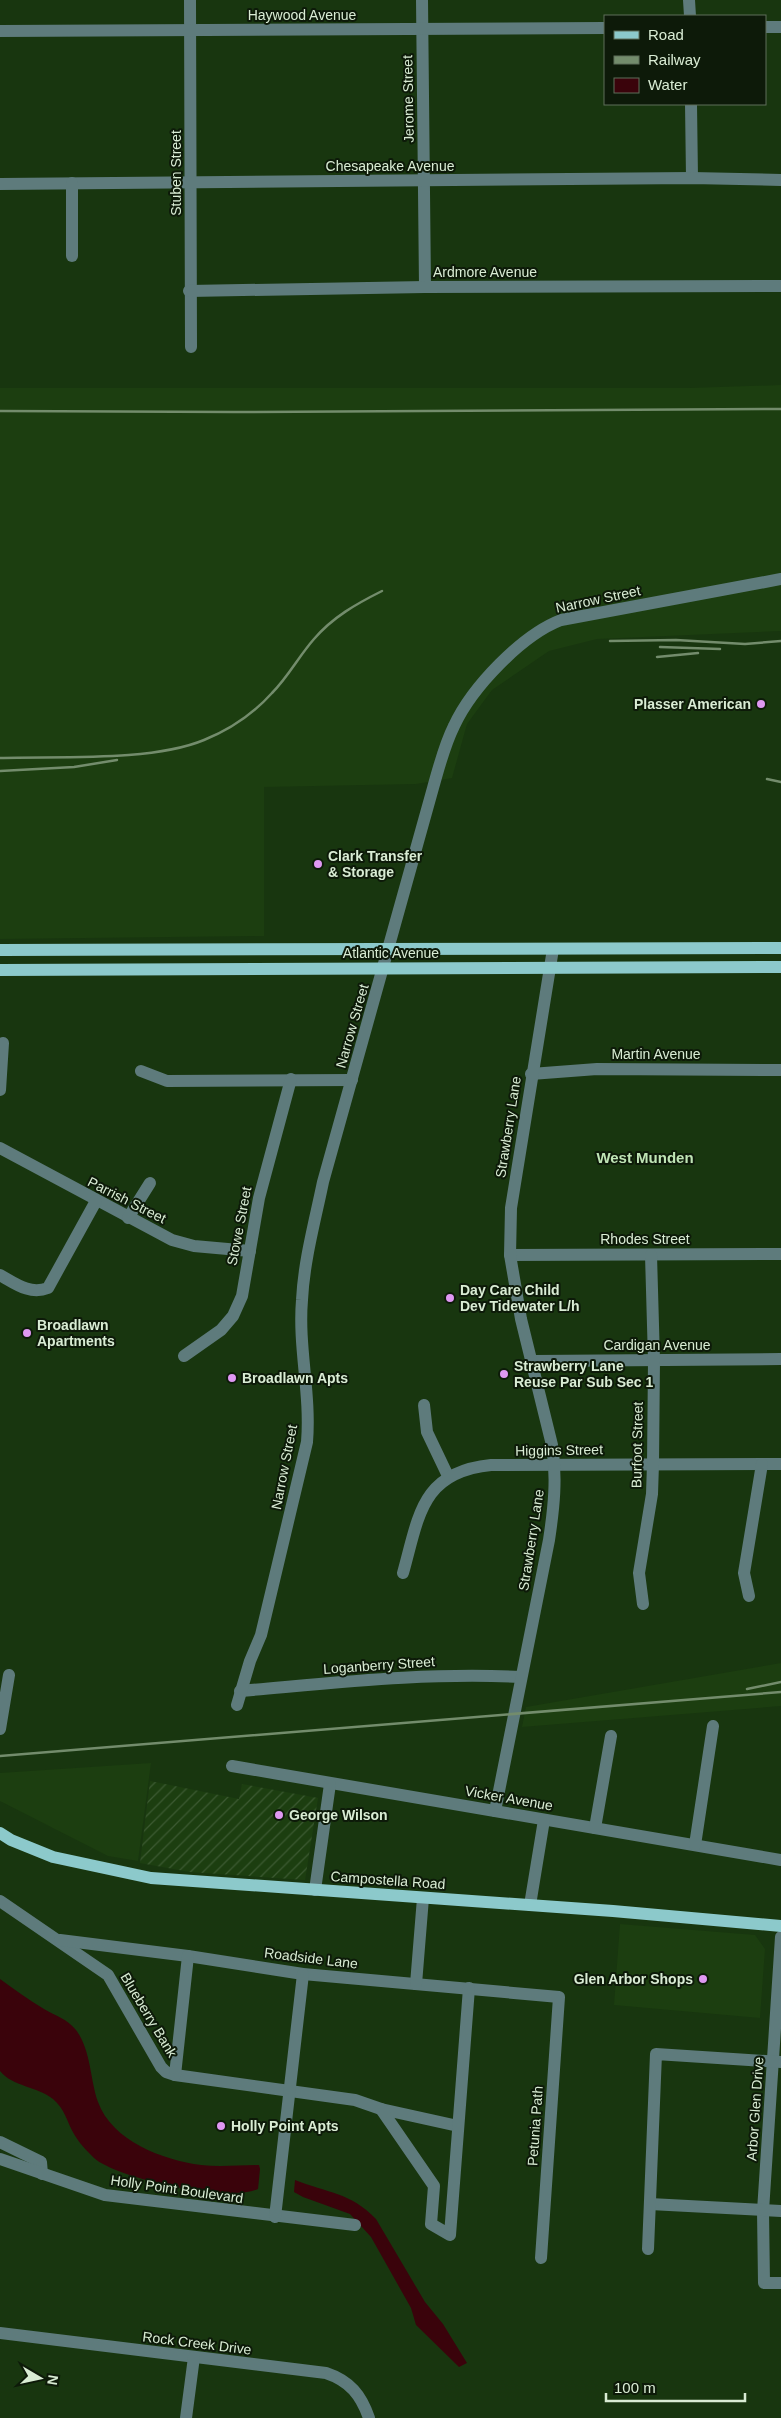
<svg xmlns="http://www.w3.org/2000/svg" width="781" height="2418" font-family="Helvetica,sans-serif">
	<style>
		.built { fill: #1c3e10 }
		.industrial { fill: url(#industrial-furrows) }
		.water { fill: #3a030b }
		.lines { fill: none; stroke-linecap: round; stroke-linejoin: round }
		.minor { stroke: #5e7b7c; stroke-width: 12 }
		.major { stroke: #8cc9cb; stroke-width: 12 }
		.rail { stroke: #738c6c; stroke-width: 2.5 }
		.poi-dot { fill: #df98f2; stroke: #0d1a09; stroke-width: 2 }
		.labels { text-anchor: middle; stroke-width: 4; stroke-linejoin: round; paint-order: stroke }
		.street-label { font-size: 14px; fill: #d9ecd4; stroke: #0d1a09 }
		.poi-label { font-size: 14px; font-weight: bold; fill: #d9ecd4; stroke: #0d1a09; text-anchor: start }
		.neighbourhood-label { font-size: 15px; font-weight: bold; fill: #bfe4b5; stroke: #0d1a09 }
	</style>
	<defs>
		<pattern id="industrial-furrows" width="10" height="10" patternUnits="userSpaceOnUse" patternTransform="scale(1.25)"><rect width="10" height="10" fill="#1c3e10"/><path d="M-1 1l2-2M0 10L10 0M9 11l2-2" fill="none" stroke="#3c5a32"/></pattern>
	</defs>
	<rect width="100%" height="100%" fill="#18360f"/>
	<g class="built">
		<path d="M 781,385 L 781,631 L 597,639 L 549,651 L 492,690 L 467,724 L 452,778 L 416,784 L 264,787 L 264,936 L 0,939 L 0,388 L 690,388 Z"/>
		<path d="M 781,1663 L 781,1706 L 522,1727 L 526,1707 Z"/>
		<path d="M 151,1763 L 138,1861 L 108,1856 L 0,1801 L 0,1773 Z"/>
		<path d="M 620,1924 L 755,1935 L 765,1949 L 760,2018 L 614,2005 Z"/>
	</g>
	<path class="industrial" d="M 150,1781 L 239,1799 L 242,1784 L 318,1798 L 305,1880 L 190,1872 L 140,1863 Z"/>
	<g class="water">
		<path d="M 0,1979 C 14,1989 29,2000 44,2009 C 56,2016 67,2019 76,2030 C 91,2050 90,2079 98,2102 C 112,2141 163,2160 201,2165 C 220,2167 240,2165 259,2165 L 260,2169 L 258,2189 C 229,2203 118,2179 94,2158 C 87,2151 79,2143 74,2134 C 67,2122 65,2109 53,2099 C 37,2086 13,2087 0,2071 Z"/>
		<path d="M 295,2180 C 327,2193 350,2192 376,2219 L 425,2302 L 443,2324 L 467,2363 L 459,2367 L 416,2325 L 411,2308 L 371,2237 L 350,2214 L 303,2197 L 294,2192 Z"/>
	</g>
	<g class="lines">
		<g class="minor">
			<path d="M 190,0 L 191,347"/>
			<path d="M 422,0 L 425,287"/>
			<path d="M 689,0 L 690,16"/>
			<path d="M 765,27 L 781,27"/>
			<path d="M 0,31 L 605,28"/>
			<path d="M 691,104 L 692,178"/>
			<path d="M 0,184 L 692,178 L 781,180"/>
			<path d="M 72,256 L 72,183"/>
			<path d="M 189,291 L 425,287 L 781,286"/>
			<path d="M 141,1071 L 167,1081 L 352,1080"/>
			<path d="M 531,1074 L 597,1069 L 781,1070"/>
			<path d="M 0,1090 L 3,1043"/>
			<path d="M 0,1148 L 172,1240 L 194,1246 L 250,1251"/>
			<path d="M 128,1218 L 150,1183"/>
			<path d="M 510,1255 L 781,1254"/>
			<path d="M 0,1275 C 16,1284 30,1295 48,1288 L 96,1201"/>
			<path d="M 184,1356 L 221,1330 L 233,1316 L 242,1296 L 259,1198 L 291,1079"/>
			<path d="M 533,1361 L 781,1359"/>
			<path d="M 424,1405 L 427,1432 L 448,1476"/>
			<path d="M 403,1573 C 419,1516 421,1472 491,1465 L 781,1464"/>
			<path d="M 749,1596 L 744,1573 L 762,1464"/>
			<path d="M 643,1604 L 639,1573 L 652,1494 L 653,1464 L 654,1360 L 651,1255"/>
			<path d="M 240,1691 C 334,1683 427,1672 521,1677"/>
			<path d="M 237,1705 L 250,1661 L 261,1635 L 307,1442 C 311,1394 298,1347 302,1300 C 304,1260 315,1221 323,1182 L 433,788 C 439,767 444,746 454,726 C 472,687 522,635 561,620 L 781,579"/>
			<path d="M 0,1729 L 9,1675"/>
			<path d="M 232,1766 L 781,1860"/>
			<path d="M 495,1811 L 549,1540 C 554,1507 557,1478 552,1445 L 521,1319 L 510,1255 L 511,1208 L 553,949"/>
			<path d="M 595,1828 L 611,1736"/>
			<path d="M 695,1845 L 713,1726"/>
			<path d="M 315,1890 L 330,1784"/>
			<path d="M 0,1901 L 108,1975 L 161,2067 L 166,2072 L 175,2075 L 355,2100 L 381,2109 L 458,2126"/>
			<path d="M 530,1905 L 544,1820"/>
			<path d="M 781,1937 L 763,2211 L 764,2283 L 781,2283"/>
			<path d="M 60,1940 L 188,1956 L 303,1974 L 559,1997 L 541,2258"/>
			<path d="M 416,1984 L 423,1898"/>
			<path d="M 175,2075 L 188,1956"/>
			<path d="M 381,2109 L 434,2186 L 431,2224 L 450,2235 L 469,1988"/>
			<path d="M 0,2142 L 41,2162 L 42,2174"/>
			<path d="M 0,2159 L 105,2195 L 355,2225"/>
			<path d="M 650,2204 L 781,2211"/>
			<path d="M 275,2217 L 303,1974"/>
			<path d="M 648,2249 L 656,2054 L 781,2062"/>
			<path d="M 0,2333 L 326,2373 C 350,2381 361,2395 369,2418"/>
			<path d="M 186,2418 L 194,2357"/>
		</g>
		<g class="major">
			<path d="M 0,950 L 781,948"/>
			<path d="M 0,970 L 781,967"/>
			<path d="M 0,1833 L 11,1840 L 53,1857 L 151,1878 L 613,1911 L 781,1926"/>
		</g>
		<g class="rail">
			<path d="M 0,411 L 234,412 L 781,409"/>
			<path d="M 610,641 L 676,640 L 745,644 L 781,641"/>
			<path d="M 660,647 L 720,649"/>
			<path d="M 657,657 L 698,653"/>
			<path d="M 0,758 C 58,756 151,762 204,740 C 229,730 254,713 272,693 C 288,677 299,656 314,639 C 333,617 356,604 382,591"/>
			<path d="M 0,771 L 74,767 L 117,760"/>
			<path d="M 767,779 L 781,782"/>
			<path d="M 747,1689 L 781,1682"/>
			<path d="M 0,1756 L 781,1692"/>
		</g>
	</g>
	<g class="poi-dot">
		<circle cx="761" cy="704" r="5"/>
		<circle cx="318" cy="864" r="5"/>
		<circle cx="450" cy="1298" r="5"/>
		<circle cx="27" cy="1333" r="5"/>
		<circle cx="504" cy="1374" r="5"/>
		<circle cx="232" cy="1378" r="5"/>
		<circle cx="279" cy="1815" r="5"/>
		<circle cx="703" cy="1979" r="5"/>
		<circle cx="221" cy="2126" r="5"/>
	</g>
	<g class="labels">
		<g class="street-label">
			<text x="302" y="20">Haywood Avenue</text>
			<text transform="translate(408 99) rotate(-91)" y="5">Jerome Street</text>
			<text x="390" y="171">Chesapeake Avenue</text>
			<text transform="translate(176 173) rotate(-90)" y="5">Stuben Street</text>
			<text x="485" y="277">Ardmore Avenue</text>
			<text transform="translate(598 599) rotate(-12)" y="5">Narrow Street</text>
			<text x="391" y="958">Atlantic Avenue</text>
			<text transform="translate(352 1026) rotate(-74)" y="5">Narrow Street</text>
			<text x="656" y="1059">Martin Avenue</text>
			<text transform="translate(508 1127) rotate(-81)" y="5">Strawberry Lane</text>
			<text transform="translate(127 1200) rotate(27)" y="5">Parrish Street</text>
			<text transform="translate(239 1226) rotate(-79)" y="5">Stowe Street</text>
			<text x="645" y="1244">Rhodes Street</text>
			<text x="657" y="1350">Cardigan Avenue</text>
			<text transform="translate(637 1445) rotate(-89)" y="5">Burfoot Street</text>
			<text transform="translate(559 1450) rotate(-1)" y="5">Higgins Street</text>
			<text transform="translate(284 1467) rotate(-79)" y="5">Narrow Street</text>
			<text transform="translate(531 1540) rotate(-81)" y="5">Strawberry Lane</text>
			<text transform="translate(379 1665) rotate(-4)" y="5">Loganberry Street</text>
			<text transform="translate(509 1798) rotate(10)" y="5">Vicker Avenue</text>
			<text transform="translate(388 1880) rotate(4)" y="5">Campostella Road</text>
			<text transform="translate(311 1958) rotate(7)" y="5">Roadside Lane</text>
			<text transform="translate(149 2015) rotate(59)" y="5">Blueberry Bank</text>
			<text transform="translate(755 2109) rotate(-86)" y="5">Arbor Glen Drive</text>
			<text transform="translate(535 2126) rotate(-86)" y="5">Petunia Path</text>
			<text transform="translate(177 2189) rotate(8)" y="5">Holly Point Boulevard</text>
			<text transform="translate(197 2343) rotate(7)" y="5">Rock Creek Drive</text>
		</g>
		<g class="poi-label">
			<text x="751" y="709" text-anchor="end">Plasser American</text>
			<text x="328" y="861">Clark Transfer<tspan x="328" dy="16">&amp; Storage</tspan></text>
			<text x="460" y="1295">Day Care Child<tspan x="460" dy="16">Dev Tidewater L/h</tspan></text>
			<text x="37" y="1330">Broadlawn<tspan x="37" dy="16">Apartments</tspan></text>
			<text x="514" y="1371">Strawberry Lane<tspan x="514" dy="16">Reuse Par Sub Sec 1</tspan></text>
			<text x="242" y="1383">Broadlawn Apts</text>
			<text x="289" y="1820">George Wilson</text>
			<text x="693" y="1984" text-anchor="end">Glen Arbor Shops</text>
			<text x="231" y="2131">Holly Point Apts</text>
		</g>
		<g class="neighbourhood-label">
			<text x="645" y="1163">West Munden</text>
		</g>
	</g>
	<rect x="604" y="15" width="162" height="90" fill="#0d1a09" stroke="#5f6e5a"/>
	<rect x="614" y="31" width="25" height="8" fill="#8cc9cb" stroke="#5f6e5a"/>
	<text x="648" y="40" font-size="15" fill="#d9ecd4">Road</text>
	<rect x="614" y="56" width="25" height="8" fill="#738c6c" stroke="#5f6e5a"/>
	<text x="648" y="65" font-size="15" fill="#d9ecd4">Railway</text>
	<rect x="614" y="78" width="25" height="15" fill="#3a030b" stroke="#5f6e5a"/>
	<text x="648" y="90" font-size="15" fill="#d9ecd4">Water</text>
	<g transform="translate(40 2378) rotate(99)" stroke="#0d1a09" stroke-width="4" paint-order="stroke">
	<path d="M0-4L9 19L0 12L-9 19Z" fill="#d9ecd4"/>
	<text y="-8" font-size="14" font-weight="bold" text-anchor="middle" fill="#d9ecd4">N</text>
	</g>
	<path d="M606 2393v8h139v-8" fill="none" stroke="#d9ecd4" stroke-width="2.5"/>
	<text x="614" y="2393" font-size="15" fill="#d9ecd4" stroke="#0d1a09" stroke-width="4" paint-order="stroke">100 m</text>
</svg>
